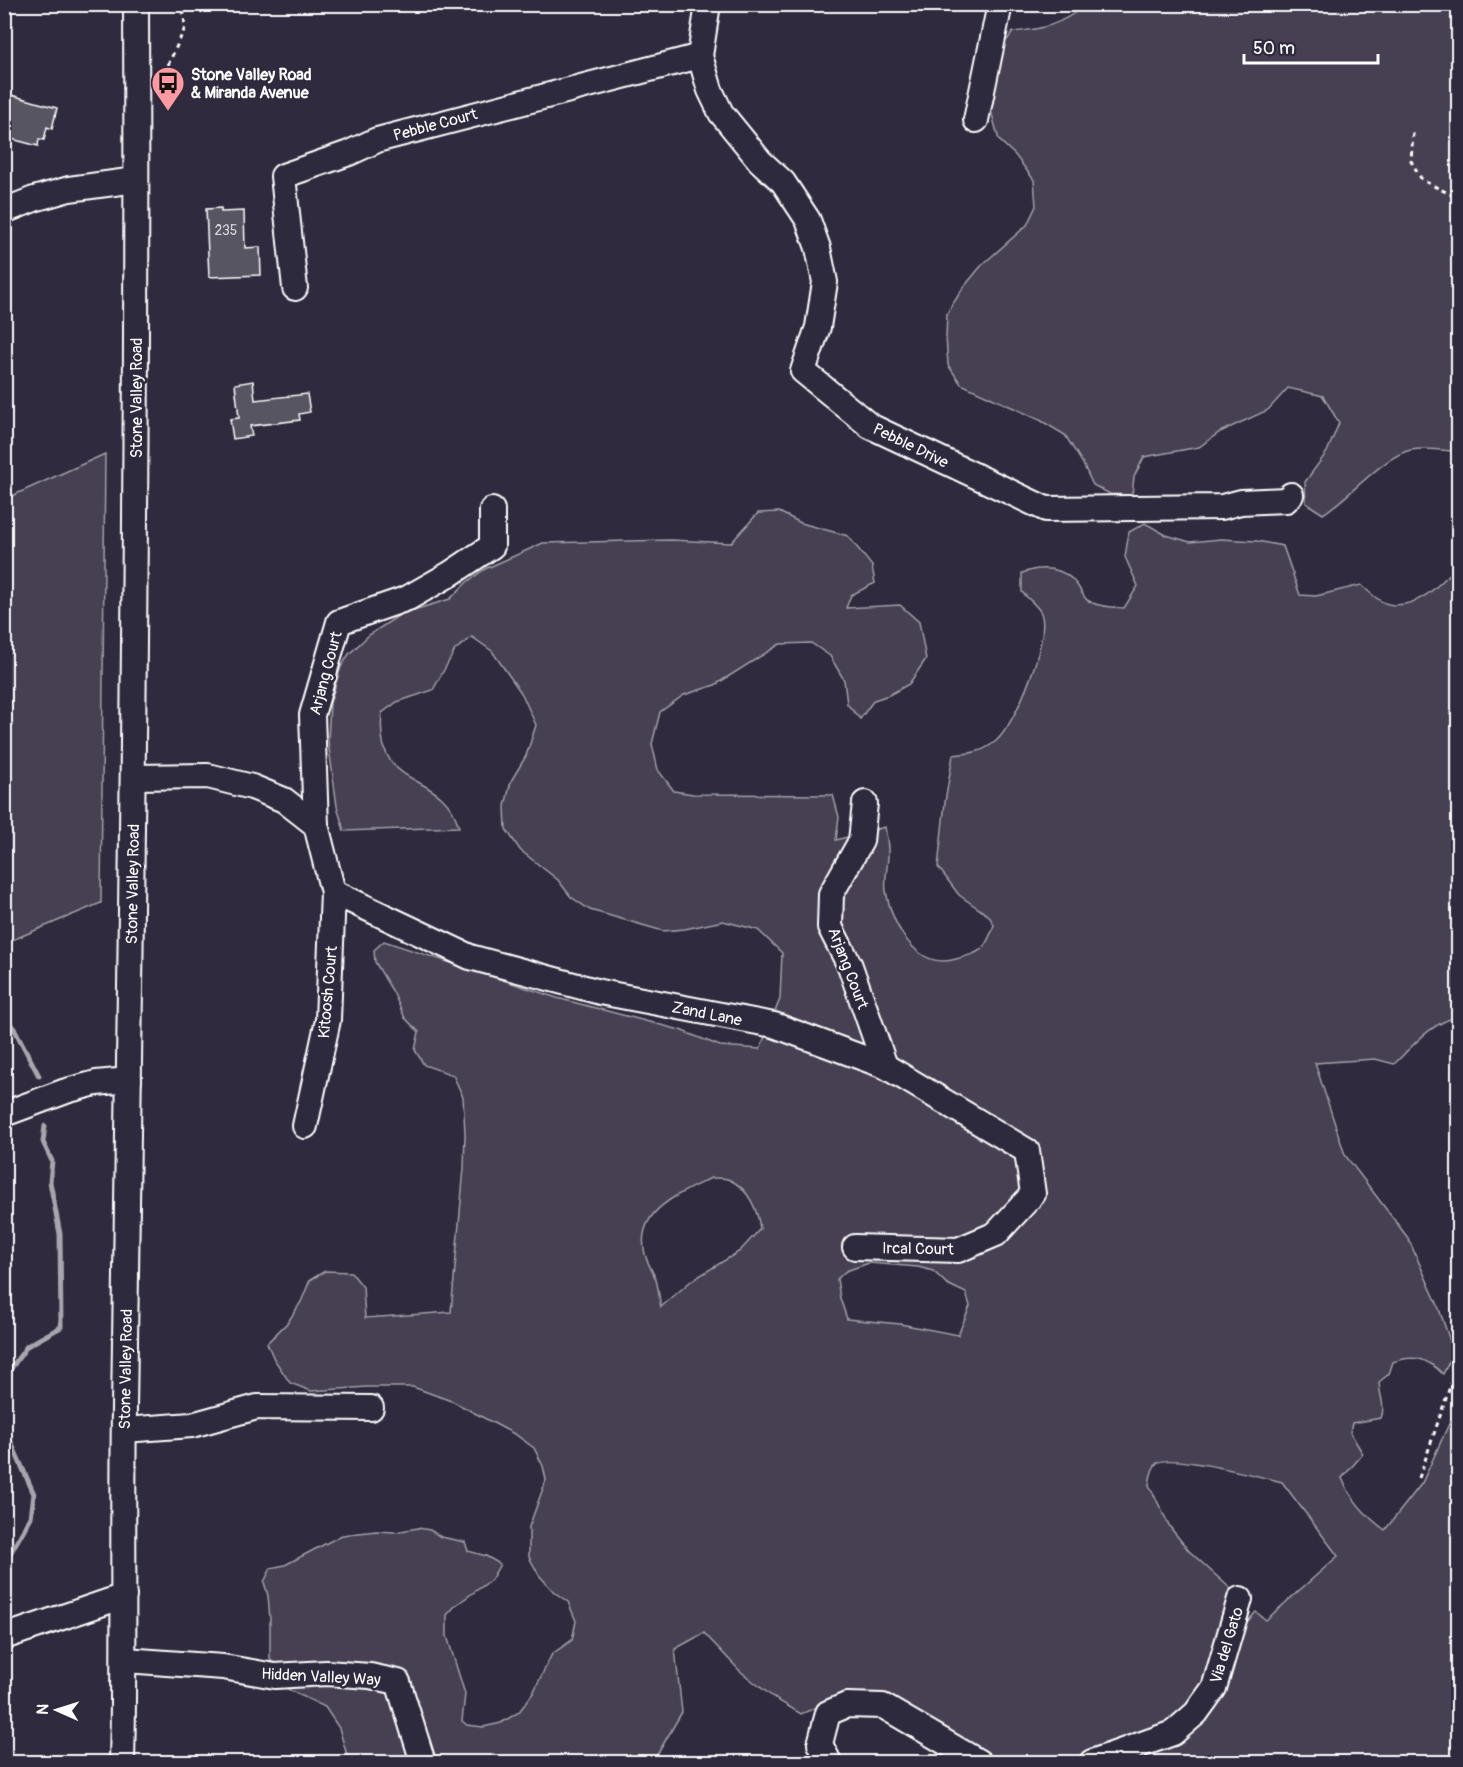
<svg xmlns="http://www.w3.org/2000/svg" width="1463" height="1767" font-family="Pangolin,sans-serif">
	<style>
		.green { fill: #464152; stroke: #a2a0a8; stroke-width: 1.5; fill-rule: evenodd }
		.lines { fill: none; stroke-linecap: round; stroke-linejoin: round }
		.stream { stroke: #a7a6ad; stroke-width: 5 }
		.building { fill: #595564; stroke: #fff; stroke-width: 1.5 }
		.minor-casing { stroke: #fff; stroke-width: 28 }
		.path { stroke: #fff; stroke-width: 3; stroke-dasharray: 4.5 4.5; stroke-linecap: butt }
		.minor { stroke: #2f2a3d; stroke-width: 24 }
		.labels { text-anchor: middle; stroke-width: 5; stroke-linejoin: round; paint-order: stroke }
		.number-label { font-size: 14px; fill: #d6d4d8 }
		.poi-label { font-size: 16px; font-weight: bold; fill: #fff; stroke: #2f2a3d; text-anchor: start }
		.street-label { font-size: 16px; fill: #fff; stroke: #2f2a3d }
	</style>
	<rect width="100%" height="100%" fill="#2f2a3d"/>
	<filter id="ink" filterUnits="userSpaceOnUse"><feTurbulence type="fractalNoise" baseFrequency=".0167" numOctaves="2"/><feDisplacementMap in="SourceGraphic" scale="12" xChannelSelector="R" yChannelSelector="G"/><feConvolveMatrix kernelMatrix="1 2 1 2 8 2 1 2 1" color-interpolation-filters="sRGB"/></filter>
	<g filter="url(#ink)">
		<g class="green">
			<path d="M 1085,5 L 1458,5 L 1458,452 C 1444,450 1425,447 1411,450 C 1383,456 1349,498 1323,514 L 1306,503 L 1305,482 L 1327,452 L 1339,423 L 1323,396 L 1288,388 L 1268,410 L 1220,432 L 1199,447 L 1144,457 L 1134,477 L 1132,495 L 1110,494 L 1093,485 L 1082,462 L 1065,435 L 1040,420 L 961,384 L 948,365 L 946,337 L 947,313 L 963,288 L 982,265 L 1027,225 L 1036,206 L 1034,180 L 1015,155 L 999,140 L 991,111 L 992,80 L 1004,44 L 1013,32 C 1043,29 1061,25 1085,5 Z"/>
			<path d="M 105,454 L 101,903 L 5,943 L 5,499 Z"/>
			<path d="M 779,512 L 801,523 L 848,536 L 872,566 L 875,583 L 851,595 L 846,608 L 900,605 L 919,622 L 926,659 L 909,684 L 889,695 L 874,700 L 860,719 L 847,704 L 844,680 L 830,656 L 811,643 L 780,644 L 715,685 L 684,695 L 660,712 L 652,744 L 658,770 L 674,791 L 693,794 L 833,795 L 839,817 L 836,840 L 885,827 C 886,834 888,842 888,849 C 889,863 884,878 886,891 C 892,924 916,971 956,959 C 982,952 985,951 994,925 L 989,916 L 959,895 L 938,867 L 945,802 L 953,755 C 972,753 981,753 996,741 C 1016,724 1051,637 1041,613 C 1038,606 1027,598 1022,592 L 1022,573 C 1041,566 1064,566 1077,585 C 1080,589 1083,596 1087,600 C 1098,607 1112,607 1124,608 L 1138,586 L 1125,557 L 1129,532 L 1145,523 L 1166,535 L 1190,542 L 1221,539 L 1257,541 L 1283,546 L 1300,595 L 1316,596 L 1361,585 C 1369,591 1378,602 1388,604 C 1418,610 1440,584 1458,565 L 1458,1017 C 1431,1022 1413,1046 1394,1064 L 1375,1059 L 1315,1063 L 1345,1155 L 1408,1238 L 1437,1303 L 1450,1341 L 1451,1358 L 1443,1374 C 1428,1359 1414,1354 1393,1362 L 1389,1374 L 1379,1382 C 1379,1394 1386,1406 1381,1418 L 1352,1423 L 1350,1432 L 1363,1454 L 1342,1478 C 1351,1500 1366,1516 1385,1530 L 1422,1483 L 1458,1404 L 1458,1762 L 1118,1762 L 1178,1737 L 1240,1630 L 1256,1612 L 1266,1620 L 1338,1556 L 1282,1482 C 1262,1477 1170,1453 1157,1463 C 1151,1468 1150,1479 1149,1485 L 1170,1527 L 1189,1551 L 1231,1589 L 1228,1614 L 1200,1694 L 1168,1727 L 1067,1762 L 996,1762 L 977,1752 L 839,1698 L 801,1714 L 774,1698 L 740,1671 L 704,1633 L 675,1649 L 682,1712 L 653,1762 L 349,1762 L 339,1728 L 325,1707 L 283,1687 L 270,1658 L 270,1619 L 268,1596 L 264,1582 L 271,1568 L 285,1565 L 342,1535 L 376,1531 L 395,1532 L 418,1528 L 430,1530 L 441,1537 L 465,1542 L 468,1551 L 486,1556 L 500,1564 L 491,1580 L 456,1605 L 447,1615 L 447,1636 L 465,1694 L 462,1721 L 467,1725 L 483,1727 L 501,1723 L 519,1712 L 533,1693 L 552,1654 L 572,1640 L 576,1621 L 568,1602 L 554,1592 L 539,1575 L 529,1557 L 529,1527 L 546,1480 L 543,1466 L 534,1448 L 516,1435 L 454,1402 L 413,1387 L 367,1387 L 311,1391 L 290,1383 L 274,1359 L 267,1343 L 288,1322 L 301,1302 L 310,1280 L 325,1271 L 351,1272 L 363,1287 L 365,1318 L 451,1312 L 464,1168 L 465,1133 L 463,1097 L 453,1075 L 424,1065 L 415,1050 L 419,1032 L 405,1018 L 393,992 L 375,962 L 374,950 L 384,941 L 557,998 L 680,1030 L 720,1046 L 760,1049 L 780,999 L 782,953 L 758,930 L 723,921 L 685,929 L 663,931 L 590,910 L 571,897 L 558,880 L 520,850 L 506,829 L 505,806 L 511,781 L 526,756 L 536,725 L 522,694 L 492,651 L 472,637 L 455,650 L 433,690 L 397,702 L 382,713 C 374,796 442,766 459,827 L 344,831 L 337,806 L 328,741 L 330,703 L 341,667 L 349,654 L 369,635 L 401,614 L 450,599 L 467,582 L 485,569 L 543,543 L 671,540 L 731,543 L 758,513 ZM 711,1178 C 716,1178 725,1177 730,1180 C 749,1189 758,1211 760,1229 L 740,1251 L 691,1281 L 661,1307 C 659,1299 659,1289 656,1280 C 653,1271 647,1263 645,1254 C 634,1210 680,1194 711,1178 ZM 869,1263 L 918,1267 L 933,1271 L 947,1284 L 966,1293 L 970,1306 L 958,1335 L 900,1324 L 847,1319 L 840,1298 L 837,1279 L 846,1271 Z"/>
		</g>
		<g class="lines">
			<g class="stream">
				<path d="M 4,1016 L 15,1030 L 39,1076"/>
				<path d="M 4,1564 L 31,1517 L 34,1494 L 6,1431 L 7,1374 L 27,1346 L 61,1327 L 60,1234 L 50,1182 L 52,1161 L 43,1142 L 45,1126"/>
			</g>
		</g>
		<g class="building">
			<path d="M 4,93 L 57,108 L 52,129 L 47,127 L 44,140 L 39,139 L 38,146 L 4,137 Z"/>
			<path d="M 221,208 L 221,212 L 244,211 L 245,248 L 260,247 L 261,275 L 209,277 L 206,209 Z"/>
			<path d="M 253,381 L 255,400 L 307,394 L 310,412 L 299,414 L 300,420 L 250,426 L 252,436 L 233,439 L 230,419 L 239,418 L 235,384 Z"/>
		</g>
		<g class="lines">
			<g class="minor-casing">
				<g id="minor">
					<path d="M 708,4 L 700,56 L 710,90 L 721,113 L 760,161 L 783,182 L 808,220 L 818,248 L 825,282 L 818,327 L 803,371 L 870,426 L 1046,509 L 1222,507 L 1241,502 L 1286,500 L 1291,495"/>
					<path d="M 976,120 L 1000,4"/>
					<path d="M 4,211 L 34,199 L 69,189 L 136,180"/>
					<path d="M 295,288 L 283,176 L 349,153 L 377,140 L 700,56"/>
					<path d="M 133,777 L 208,776 L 252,787 L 284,800 L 316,825 L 333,892 L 328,1020 L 305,1126"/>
					<path d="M 865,803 L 861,841 L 831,894 L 830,927 L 850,966 L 885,1066"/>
					<path d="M 316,825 L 312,715 L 339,622 L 408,598 L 450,574 L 492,546 L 492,510"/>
					<path d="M 333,892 L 470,957 L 600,992 L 774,1025 L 885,1066 L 1027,1151 L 1033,1194 L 996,1234 L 958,1250 L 855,1247"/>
					<path d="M 4,1114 L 66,1091 L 96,1083 L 129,1080"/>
					<path d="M 124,1430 L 192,1425 L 257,1407 L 371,1408"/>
					<path d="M 4,1637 L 124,1596"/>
					<path d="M 125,1660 L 223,1667 L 275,1676 L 326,1673 L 370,1676 L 398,1682 L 423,1762"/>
					<path d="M 122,1762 C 125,1645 122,1527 124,1409 C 131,941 138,473 136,4"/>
					<path d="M 829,1762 L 820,1744 L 828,1713 L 847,1705 L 883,1706 L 979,1762"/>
					<path d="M 1092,1762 L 1173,1733 L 1196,1713 L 1214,1688 L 1240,1599"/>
				</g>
			</g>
			<g class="path">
				<path d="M 168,65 L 185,28 L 183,4"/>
				<path d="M 1413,133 L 1411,161 L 1422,180 L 1458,198"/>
				<path d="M 1419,1478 L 1458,1363"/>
			</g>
			<use href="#minor" class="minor"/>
		</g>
	</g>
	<defs>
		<g id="bus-pin" transform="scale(1.725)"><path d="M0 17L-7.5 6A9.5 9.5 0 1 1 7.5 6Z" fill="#ff9aa2" stroke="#2f2a3d"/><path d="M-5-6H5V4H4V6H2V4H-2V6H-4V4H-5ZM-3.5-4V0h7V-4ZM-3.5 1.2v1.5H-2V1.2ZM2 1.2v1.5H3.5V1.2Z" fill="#111"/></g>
	</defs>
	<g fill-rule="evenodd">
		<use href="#bus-pin" x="168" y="83"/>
	</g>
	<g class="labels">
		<g class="number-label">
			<text x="226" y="235">235</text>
		</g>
		<g class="poi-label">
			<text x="191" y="80">Stone Valley Road<tspan x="191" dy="18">&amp; Miranda Avenue</tspan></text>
		</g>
		<g class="street-label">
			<text transform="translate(435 124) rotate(-15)" y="6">Pebble Court</text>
			<text transform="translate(136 398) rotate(-90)" y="6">Stone Valley Road</text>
			<text transform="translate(911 445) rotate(26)" y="6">Pebble Drive</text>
			<text transform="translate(325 673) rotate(-75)" y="6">Arjang Court</text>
			<text transform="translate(132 884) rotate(-89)" y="6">Stone Valley Road</text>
			<text transform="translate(849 968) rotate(69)" y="6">Arjang Court</text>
			<text transform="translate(327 992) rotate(-85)" y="6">Kitoosh Court</text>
			<text transform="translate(707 1013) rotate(11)" y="6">Zand Lane</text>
			<text transform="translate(918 1248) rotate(1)" y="6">Ircal Court</text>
			<text transform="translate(125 1369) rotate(-89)" y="6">Stone Valley Road</text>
			<text transform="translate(1226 1645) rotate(-73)" y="6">Via del Gato</text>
			<text transform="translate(321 1676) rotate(3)" y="6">Hidden Valley Way</text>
		</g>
	</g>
	<rect width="1463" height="1767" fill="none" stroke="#2f2a3d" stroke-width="24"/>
	<rect x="12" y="12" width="1439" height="1743" fill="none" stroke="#fff" stroke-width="2" filter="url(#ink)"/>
	<g transform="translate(57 1710) rotate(273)" stroke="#2f2a3d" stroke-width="4.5" paint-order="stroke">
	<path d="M0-4.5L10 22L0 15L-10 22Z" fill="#ffffff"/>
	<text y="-9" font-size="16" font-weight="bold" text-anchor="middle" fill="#ffffff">N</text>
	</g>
	<path d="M1244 54v9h134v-9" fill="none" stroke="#ffffff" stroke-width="3"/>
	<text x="1253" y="54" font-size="18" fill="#ffffff" stroke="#2f2a3d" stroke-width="4.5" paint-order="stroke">50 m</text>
</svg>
